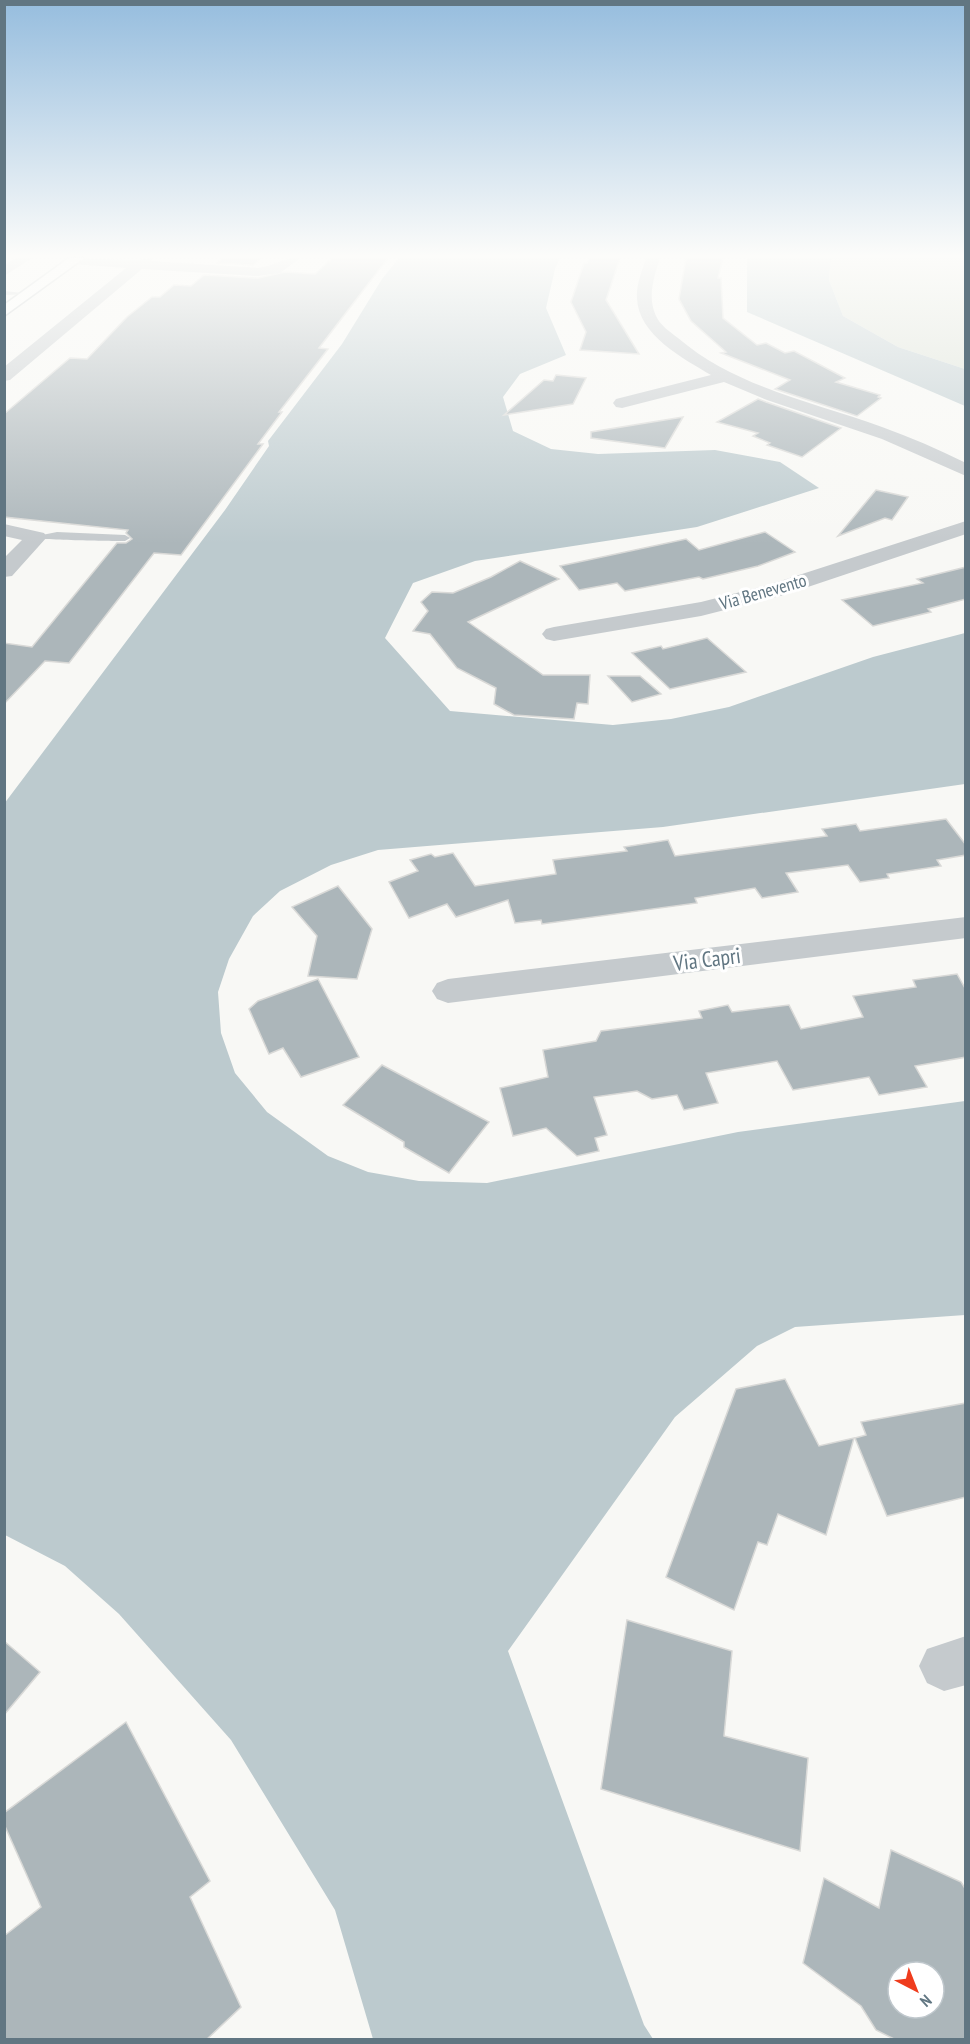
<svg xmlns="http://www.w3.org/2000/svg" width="970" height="2044" font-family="'PT Sans Narrow',sans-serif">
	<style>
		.green { fill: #dae0d5 }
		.water { fill: #bccace }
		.building { fill: #acb6ba; stroke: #d9d9d7; stroke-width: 1.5; fill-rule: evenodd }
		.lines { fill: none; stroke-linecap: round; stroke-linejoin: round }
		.secondary-casing { stroke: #b7bec1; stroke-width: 3 }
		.service { fill: #c5cacd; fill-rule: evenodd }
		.minor { fill: #c5cacd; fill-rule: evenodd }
		.secondary { fill: #fff; fill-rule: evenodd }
		.labels { text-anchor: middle; stroke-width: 6; stroke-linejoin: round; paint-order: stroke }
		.far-street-label { font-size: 18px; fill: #617682; stroke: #fff }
		.street-label { font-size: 22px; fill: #617682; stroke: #fff }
	</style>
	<rect width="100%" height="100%" fill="#f8f8f5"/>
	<path class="green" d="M 831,258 L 965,258 L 965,369 L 898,347 L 843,316 L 829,280 Z"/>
	<g class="water">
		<path d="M 399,258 L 560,258 L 555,269 L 546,308 L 566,355 L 520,374 L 503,397 L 513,431 L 551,449 L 598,454 L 715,450 L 780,462 L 819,488 L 697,527 L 475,561 L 413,583 L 385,638 L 450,711 L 613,725 L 671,719 L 729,707 L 873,657 L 965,633 L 965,784 L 663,827 L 378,850 L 331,865 L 280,891 L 253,916 L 229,959 L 218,992 L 221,1033 L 235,1073 L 267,1112 L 328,1156 L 368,1172 L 419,1181 L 487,1183 L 738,1132 L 965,1101 L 965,1315 L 795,1327 L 757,1346 L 675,1417 L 508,1651 L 644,2025 L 653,2039 L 373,2039 L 335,1910 L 231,1740 L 119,1614 L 65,1566 L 5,1535 L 4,804 L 225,510 L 269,446 L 268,441 L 342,344 L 382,279 Z"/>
		<path d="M 747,258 L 831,258 L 829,280 L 843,316 L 898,347 L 965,369 L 965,406 L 747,312 Z"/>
	</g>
	<g class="building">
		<path d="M 223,258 L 261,258 L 253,265 L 217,263 Z"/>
		<path d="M 332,258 L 388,258 L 319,348 L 328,349 L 279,412 L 282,412 L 258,444 L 263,444 L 181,555 L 154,553 L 69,663 L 45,661 L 4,704 L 4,643 L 32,647 L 117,543 L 126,543 L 132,539 L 126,533 L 128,530 L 4,517 L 4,414 L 70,358 L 87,359 L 127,317 L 152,297 L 160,297 L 174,285 L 191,286 L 204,275 L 258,278 L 285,272 L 315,274 Z"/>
		<path d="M 590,258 L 620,258 L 606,300 L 639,354 L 580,350 L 586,332 L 571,302 L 584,263 L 587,263 Z"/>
		<path d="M 686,258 L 723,258 L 718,278 L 721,278 L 723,318 L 757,345 L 766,343 L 785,353 L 794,351 L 845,378 L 836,382 L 880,395 L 878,397 L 881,398 L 857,416 L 775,389 L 790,380 L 721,353 L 726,352 L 691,321 L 679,299 Z"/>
		<path d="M 556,375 L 586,378 L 573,404 L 504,415 L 544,380 L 553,381 Z"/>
		<path d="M 758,399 L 766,402 L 841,428 L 802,457 L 767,445 L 770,443 L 753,436 L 758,433 L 717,422 Z"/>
		<path d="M 683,417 L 665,448 L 591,438 L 591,432 Z"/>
		<path d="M 876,490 L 908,497 L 892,520 L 885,518 L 838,536 Z"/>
		<path d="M 765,532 L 795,552 L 758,566 L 703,579 L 699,577 L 625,591 L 617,583 L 579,590 L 560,566 L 686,539 L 699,550 Z"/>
		<path d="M 520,561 L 559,579 L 468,622 L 543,675 L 590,675 L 588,704 L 577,703 L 574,719 L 514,715 L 494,704 L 496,688 L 457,668 L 430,634 L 413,631 L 428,611 L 421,602 L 432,592 L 453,593 L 491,577 Z"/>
		<path d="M 966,567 L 966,599 L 928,609 L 931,612 L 873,626 L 842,600 L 923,583 L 917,579 Z"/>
		<path d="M 707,638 L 746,672 L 670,689 L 632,653 L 661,646 L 663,649 Z"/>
		<path d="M 608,676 L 640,676 L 661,694 L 632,702 Z"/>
		<path d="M 946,819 L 966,845 L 966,855 L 937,860 L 941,866 L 887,874 L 889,878 L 860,882 L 848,865 L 786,873 L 798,892 L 762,898 L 755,888 L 695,898 L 697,903 L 542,924 L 541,920 L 515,923 L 508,900 L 456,917 L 447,904 L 409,918 L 389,882 L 418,871 L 410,860 L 431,854 L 435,857 L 453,853 L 475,886 L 556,874 L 553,860 L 627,851 L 624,847 L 668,840 L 675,856 L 827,836 L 822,829 L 856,824 L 860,831 Z"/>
		<path d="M 338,886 L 372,929 L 357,979 L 308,976 L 317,936 L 292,907 Z"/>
		<path d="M 957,974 L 966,990 L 966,1057 L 915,1066 L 927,1087 L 879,1095 L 869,1077 L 793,1090 L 777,1061 L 706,1073 L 718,1103 L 684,1110 L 677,1095 L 652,1099 L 637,1091 L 594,1097 L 607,1135 L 595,1138 L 599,1151 L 577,1156 L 546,1128 L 513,1136 L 500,1088 L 548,1077 L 543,1050 L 596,1041 L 601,1031 L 702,1018 L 699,1011 L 728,1005 L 732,1012 L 789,1005 L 801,1029 L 863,1017 L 853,996 L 916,987 L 913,980 Z"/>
		<path d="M 318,979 L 359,1057 L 301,1077 L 283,1048 L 269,1054 L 249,1009 L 258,1001 Z"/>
		<path d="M 382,1065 L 489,1122 L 449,1173 L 404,1147 L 404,1142 L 343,1105 Z"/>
		<path d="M 785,1379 L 819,1446 L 854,1438 L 826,1535 L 778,1514 L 767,1545 L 758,1542 L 734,1610 L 666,1577 L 736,1389 Z"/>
		<path d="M 966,1403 L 966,1497 L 887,1516 L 855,1438 L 866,1435 L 861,1422 Z"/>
		<path d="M 627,1620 L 732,1651 L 724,1736 L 808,1758 L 800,1851 L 601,1789 Z"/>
		<path d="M 4,1641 L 40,1672 L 4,1715 Z"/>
		<path d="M 126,1722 L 210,1881 L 190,1897 L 241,2007 L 206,2040 L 4,2040 L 4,1936 L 41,1907 L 4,1824 L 4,1813 Z"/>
		<path d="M 891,1850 L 961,1882 L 966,1890 L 966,2040 L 896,2040 L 876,2030 L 861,2006 L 803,1963 L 824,1878 L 879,1908 ZM 898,1972 L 934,1972 L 934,2008 L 898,2008 Z"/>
	</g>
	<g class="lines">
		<g class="secondary-casing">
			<path id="secondary" d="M 69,258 L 84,258 L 4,316 L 4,305 Z"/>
		</g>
		<g class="service">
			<path d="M 4,291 L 32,294 L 4,295 Z"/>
			<path d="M 57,532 L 125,535 L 130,538 L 125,541 C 112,541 36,540 32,537 Z"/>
		</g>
		<g class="minor">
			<path d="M 16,258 L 32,258 L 4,276 L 4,265 Z"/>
			<path d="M 68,258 L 135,260 L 153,258 L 151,261 L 258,268 C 274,266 284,257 300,258 L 280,273 L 258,276 L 142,269 L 10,380 L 4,381 L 4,367 L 126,268 L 73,264 L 68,263 Z"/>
			<path d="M 646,258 L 660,258 C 654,277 647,297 656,316 C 660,325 670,332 678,338 C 735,387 813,402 882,427 C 910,437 938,449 966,463 L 966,476 L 882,439 L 767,400 L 724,382 L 622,408 L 616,407 L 613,403 L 616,399 L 711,375 C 684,359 638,335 637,298 C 636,285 642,271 646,258 Z"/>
			<path d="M 966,521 L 966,534 L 784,595 L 701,616 L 554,641 L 546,639 L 542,634 L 546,629 L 554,627 L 701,602 L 768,585 Z"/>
			<path d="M 4,524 L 44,533 L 47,537 L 12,576 L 4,577 L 4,558 L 22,540 L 4,536 Z"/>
			<path d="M 966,917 L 966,938 L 448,1003 L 437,999 L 432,991 L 437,983 L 448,979 Z"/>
			<path d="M 966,1636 L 966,1685 L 944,1691 L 927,1683 L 919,1666 L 927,1649 Z"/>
		</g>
		<use href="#secondary" class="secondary"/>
	</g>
	<linearGradient id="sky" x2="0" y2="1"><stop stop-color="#96bdde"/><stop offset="0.47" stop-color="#fcfcfa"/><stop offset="1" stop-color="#fcfcfa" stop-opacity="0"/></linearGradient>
	<rect width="970" height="544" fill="url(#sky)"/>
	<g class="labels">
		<g class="far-street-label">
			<text transform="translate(763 592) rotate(-16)" y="6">Via Benevento</text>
		</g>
		<g class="street-label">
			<text transform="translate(707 959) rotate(-7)" y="8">Via Capri</text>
		</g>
	</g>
	<rect width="970" height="2044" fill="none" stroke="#617682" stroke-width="12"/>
	<g transform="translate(916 1990) rotate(138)"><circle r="28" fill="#ffffff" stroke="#c0c8cd" stroke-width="1.5"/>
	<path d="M0-4.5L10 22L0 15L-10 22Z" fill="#ef3c1d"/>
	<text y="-9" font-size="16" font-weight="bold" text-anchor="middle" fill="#617682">N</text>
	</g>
</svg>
